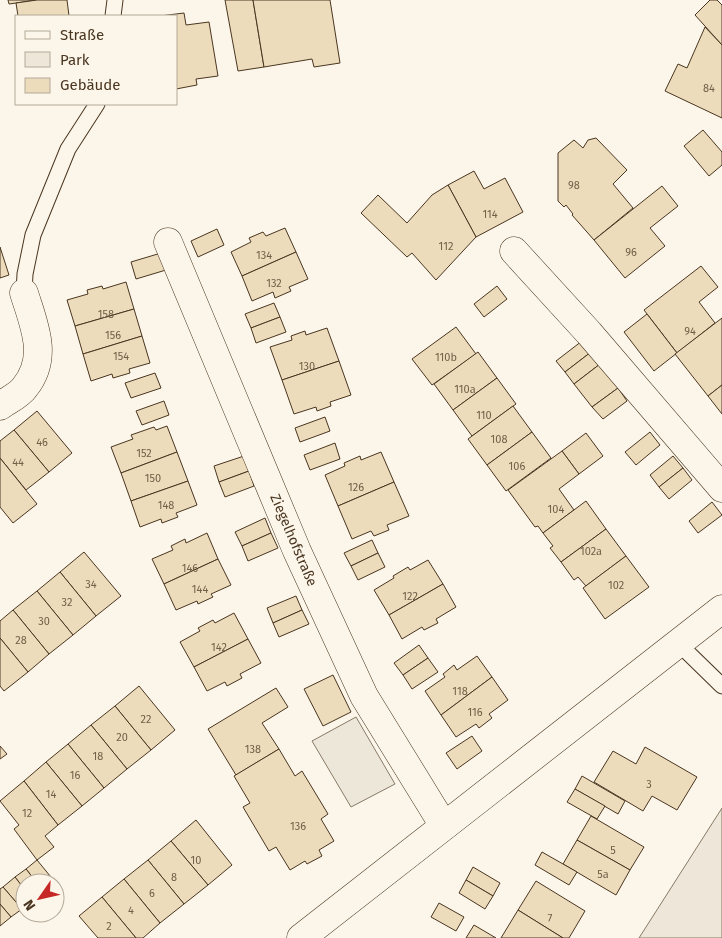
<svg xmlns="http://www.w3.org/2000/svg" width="722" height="938" font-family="'Fira Sans',sans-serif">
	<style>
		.green { fill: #ede6d9; stroke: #887966 }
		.parking { fill: #ede7d9; stroke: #887966 }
		.building { fill: #ecdcbc; stroke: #4a3520 }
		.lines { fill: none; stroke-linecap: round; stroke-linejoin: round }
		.lane-casing { stroke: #4a3520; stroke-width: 17 }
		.street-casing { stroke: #4a3520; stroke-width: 29 }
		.lane { stroke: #fbf6e9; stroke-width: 15 }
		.street { stroke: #fbf6e9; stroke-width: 28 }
		.labels { text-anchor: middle; stroke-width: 4; stroke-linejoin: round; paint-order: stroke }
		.number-label { font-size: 11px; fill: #725f47 }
		.street-label { font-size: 14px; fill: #4a3520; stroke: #fbf6e9 }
	</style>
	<rect width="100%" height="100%" fill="#fbf6e9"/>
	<path class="green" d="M 722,808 L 722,938 L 639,938 Z"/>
	<path class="parking" d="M 356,717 L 395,784 L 351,807 L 312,741 Z"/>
	<g class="building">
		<path d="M 8,0 L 37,0 L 9,4 Z"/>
		<path d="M 37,0 L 67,0 L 69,16 L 18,16 L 16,3 Z"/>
		<path d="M 225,0 L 253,0 L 264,67 L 238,71 Z"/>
		<path d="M 253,0 L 330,0 L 340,63 L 314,67 L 312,59 L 264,67 Z"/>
		<path d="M 710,0 L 717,0 L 722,5 L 722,45 L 695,15 Z"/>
		<path d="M 184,13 L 186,25 L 209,22 L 218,76 L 196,79 L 197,85 L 176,89 L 176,16 L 160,16 Z"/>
		<path d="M 705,27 L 722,45 L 722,118 L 665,91 L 678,64 L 687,68 Z"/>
		<path d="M 703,130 L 722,152 L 722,165 L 709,176 L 684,146 Z"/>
		<path d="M 596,138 L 627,170 L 613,184 L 633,208 L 594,240 L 572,215 L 573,214 L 566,205 L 564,207 L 558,201 L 558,153 L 574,140 L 583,148 L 588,140 Z"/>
		<path d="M 474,171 L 484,189 L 505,178 L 523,212 L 476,237 L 448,185 Z"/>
		<path d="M 448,185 L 476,237 L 436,280 L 412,253 L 407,257 L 361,213 L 378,195 L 407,223 L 432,195 Z"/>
		<path d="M 662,186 L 678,206 L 650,228 L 665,246 L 625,278 L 594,240 Z"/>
		<path d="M 285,228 L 296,252 L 242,276 L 231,252 L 251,242 L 249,238 L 263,232 L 266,236 Z"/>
		<path d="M 217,229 L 224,245 L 198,257 L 191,241 Z"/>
		<path d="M 0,247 L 9,275 L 0,278 Z"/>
		<path d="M 296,252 L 308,279 L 289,287 L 291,291 L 275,298 L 273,292 L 252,301 L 242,276 Z"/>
		<path d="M 161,253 L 166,270 L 136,279 L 131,262 Z"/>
		<path d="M 701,266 L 718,287 L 699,302 L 715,323 L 677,353 L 644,310 Z"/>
		<path d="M 126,282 L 134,309 L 75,326 L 67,300 L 88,294 L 87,290 L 102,286 L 103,289 Z"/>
		<path d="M 497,286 L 507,299 L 484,317 L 474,304 Z"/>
		<path d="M 274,303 L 280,317 L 251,328 L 245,314 Z"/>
		<path d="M 134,309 L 142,336 L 83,354 L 75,326 Z"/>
		<path d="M 647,314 L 677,353 L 654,371 L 624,332 Z"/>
		<path d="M 280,317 L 286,332 L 256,343 L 251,328 Z"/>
		<path d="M 722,318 L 722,385 L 708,396 L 675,354 Z"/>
		<path d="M 456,327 L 476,354 L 432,385 L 412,359 Z"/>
		<path d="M 327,328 L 339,361 L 282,380 L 270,347 L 292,340 L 291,336 L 305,331 L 306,335 Z"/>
		<path d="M 142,336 L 150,363 L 129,369 L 130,373 L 113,378 L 112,374 L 91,381 L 83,354 Z"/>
		<path d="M 582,341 L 591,352 L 565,372 L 556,361 Z"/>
		<path d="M 478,352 L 497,378 L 453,410 L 434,384 Z"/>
		<path d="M 591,352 L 600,364 L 574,384 L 565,372 Z"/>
		<path d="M 339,361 L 351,395 L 330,402 L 331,406 L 317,411 L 316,407 L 294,414 L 282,380 Z"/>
		<path d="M 600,364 L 618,388 L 592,407 L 574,384 Z"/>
		<path d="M 155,373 L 161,388 L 131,398 L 125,383 Z"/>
		<path d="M 497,378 L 516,404 L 472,436 L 453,410 Z"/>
		<path d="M 722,385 L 722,414 L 708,396 Z"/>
		<path d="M 618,388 L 627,401 L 603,419 L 592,407 Z"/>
		<path d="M 164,401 L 169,415 L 142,425 L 136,411 Z"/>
		<path d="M 513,406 L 532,432 L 487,465 L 468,439 Z"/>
		<path d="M 37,411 L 72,453 L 49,472 L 14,430 Z"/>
		<path d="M 325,417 L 330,431 L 300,442 L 295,428 Z"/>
		<path d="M 167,426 L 177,452 L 121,473 L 111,447 L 133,439 L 131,435 L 154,427 L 156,430 Z"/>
		<path d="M 14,430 L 49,472 L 26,490 L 0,458 L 0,441 Z"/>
		<path d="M 532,432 L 551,458 L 506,491 L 487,465 Z"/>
		<path d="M 650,432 L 660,445 L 636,465 L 625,452 Z"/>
		<path d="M 586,433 L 603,456 L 579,474 L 562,451 Z"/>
		<path d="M 335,443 L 340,459 L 310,470 L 304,455 Z"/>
		<path d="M 562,451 L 579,474 L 559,489 L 574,510 L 543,533 L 538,526 L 535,527 L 508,490 Z"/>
		<path d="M 177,452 L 188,481 L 131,501 L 121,473 Z"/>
		<path d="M 381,452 L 394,482 L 338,506 L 325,475 L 345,466 L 344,463 L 360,456 L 361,460 Z"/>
		<path d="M 244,456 L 249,471 L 219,482 L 214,466 Z"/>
		<path d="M 673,456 L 683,468 L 659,487 L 650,475 Z"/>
		<path d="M 0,458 L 37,504 L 13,523 L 0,507 Z"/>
		<path d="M 683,468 L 692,480 L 669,499 L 659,487 Z"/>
		<path d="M 249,471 L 254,486 L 225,497 L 219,482 Z"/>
		<path d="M 188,481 L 197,505 L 176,513 L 178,517 L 162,523 L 161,519 L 140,527 L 131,501 Z"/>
		<path d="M 394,482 L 409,516 L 387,525 L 389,530 L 374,536 L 371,531 L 352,539 L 338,506 Z"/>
		<path d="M 586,501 L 606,529 L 561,562 L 550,548 L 553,546 L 543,533 Z"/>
		<path d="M 712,502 L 722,515 L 698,533 L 689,521 Z"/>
		<path d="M 265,518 L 271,533 L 242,546 L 235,532 Z"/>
		<path d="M 606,529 L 626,556 L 586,586 L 578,577 L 574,580 L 561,562 Z"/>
		<path d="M 207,533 L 218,559 L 164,584 L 152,559 L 173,550 L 171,546 L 185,539 L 186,543 Z"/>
		<path d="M 271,533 L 278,548 L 248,561 L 242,546 Z"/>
		<path d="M 372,540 L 378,553 L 351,566 L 344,553 Z"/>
		<path d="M 84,552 L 121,596 L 96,616 L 60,572 Z"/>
		<path d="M 378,553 L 385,567 L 358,580 L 351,566 Z"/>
		<path d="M 626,556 L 649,587 L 605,619 L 583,588 Z"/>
		<path d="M 218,559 L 231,585 L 211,594 L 213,597 L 198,604 L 197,601 L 176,610 L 164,584 Z"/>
		<path d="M 428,560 L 443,584 L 389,615 L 374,590 L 394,578 L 393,576 L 408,567 L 410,570 Z"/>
		<path d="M 60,572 L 96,616 L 73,635 L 37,591 Z"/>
		<path d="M 443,584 L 456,607 L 436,619 L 438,623 L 424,630 L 422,627 L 402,639 L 389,615 Z"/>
		<path d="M 37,591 L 73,635 L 49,654 L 13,610 Z"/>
		<path d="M 296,596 L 302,610 L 273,623 L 267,608 Z"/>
		<path d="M 13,610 L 49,654 L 28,672 L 0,638 L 0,621 Z"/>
		<path d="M 302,610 L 309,624 L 279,637 L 273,623 Z"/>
		<path d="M 234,613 L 248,639 L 194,667 L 180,642 L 200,631 L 198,628 L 213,620 L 215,623 Z"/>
		<path d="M 0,638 L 28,672 L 4,691 L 0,686 Z"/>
		<path d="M 248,639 L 261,663 L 240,674 L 242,678 L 227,686 L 225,682 L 207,691 L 194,667 Z"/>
		<path d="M 419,645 L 428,658 L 403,675 L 394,663 Z"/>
		<path d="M 477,656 L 492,677 L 441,715 L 425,691 L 445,677 L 443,674 L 454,665 L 457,670 Z"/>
		<path d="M 428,658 L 438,672 L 412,689 L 403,675 Z"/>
		<path d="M 333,675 L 351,712 L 323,726 L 304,689 Z"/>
		<path d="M 492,677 L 508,700 L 489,714 L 492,718 L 479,728 L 476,724 L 456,737 L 441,715 Z"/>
		<path d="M 139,686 L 175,730 L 151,750 L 115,706 Z"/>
		<path d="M 276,688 L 288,707 L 262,723 L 279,749 L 236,775 L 208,729 Z"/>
		<path d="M 115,706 L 151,750 L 127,769 L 91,725 Z"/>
		<path d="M 91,725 L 127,769 L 104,788 L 68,744 Z"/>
		<path d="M 472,736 L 482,751 L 457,769 L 446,753 Z"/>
		<path d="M 68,744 L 104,788 L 82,806 L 46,762 Z"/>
		<path d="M 0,746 L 7,754 L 0,759 Z"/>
		<path d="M 645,747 L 697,777 L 677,810 L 652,796 L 643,811 L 594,782 L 613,751 L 636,764 Z"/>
		<path d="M 279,749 L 295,776 L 302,771 L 328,814 L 321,819 L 334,841 L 319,850 L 322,856 L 307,864 L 305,861 L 290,870 L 276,847 L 269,851 L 243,807 L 250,803 L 234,776 Z"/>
		<path d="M 46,762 L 82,806 L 58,825 L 24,781 Z"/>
		<path d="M 582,776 L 625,801 L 618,814 L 575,789 Z"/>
		<path d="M 24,781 L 58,825 L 45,836 L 54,847 L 37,860 L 14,829 L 19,825 L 0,801 Z"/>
		<path d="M 575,789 L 605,806 L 597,819 L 567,802 Z"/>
		<path d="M 591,816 L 644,847 L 630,870 L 577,840 Z"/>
		<path d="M 196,820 L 232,865 L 208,885 L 171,841 Z"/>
		<path d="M 577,840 L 630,870 L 616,895 L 563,864 Z"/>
		<path d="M 171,841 L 208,885 L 184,904 L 148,860 Z"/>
		<path d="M 542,852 L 577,872 L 569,885 L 535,865 Z"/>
		<path d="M 37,860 L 55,882 L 54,883 L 37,883 L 26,869 Z"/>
		<path d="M 148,860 L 184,904 L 160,923 L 124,879 Z"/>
		<path d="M 473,867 L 500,883 L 493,896 L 466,880 Z"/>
		<path d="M 26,869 L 37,883 L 25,883 L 25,890 L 15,877 Z"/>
		<path d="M 15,877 L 25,890 L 25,906 L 22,909 L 3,887 Z"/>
		<path d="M 124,879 L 160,923 L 143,938 L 136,938 L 102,897 Z"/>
		<path d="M 466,880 L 493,896 L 485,909 L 459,893 Z"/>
		<path d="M 536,881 L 585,911 L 569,938 L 563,938 L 518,910 Z"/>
		<path d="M 3,887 L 22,909 L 11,917 L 0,904 L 0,889 Z"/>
		<path d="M 102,897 L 136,938 L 98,938 L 79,916 Z"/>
		<path d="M 439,903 L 464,917 L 456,931 L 431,917 Z"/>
		<path d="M 0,904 L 11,917 L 0,926 Z"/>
		<path d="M 518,910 L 563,938 L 501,938 Z"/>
		<path d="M 474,925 L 496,938 L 466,938 Z"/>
	</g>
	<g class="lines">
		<g class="lane-casing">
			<g id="lane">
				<path d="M 113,16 L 115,0"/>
				<path d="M 24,293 L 25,274 L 33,235 L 68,149 L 97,104"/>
				<path d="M 679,644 L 722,686"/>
			</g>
		</g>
		<g class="street-casing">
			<g id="street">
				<path d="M 168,242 L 297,551 L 364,696 L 444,826"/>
				<path d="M 514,251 L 589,333 L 722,488"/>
				<path d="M 0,406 C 8,400 20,395 25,387 C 49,357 34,325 24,293"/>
				<path d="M 301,938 L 722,609"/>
			</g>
		</g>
		<use href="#lane" class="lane"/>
		<use href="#street" class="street"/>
	</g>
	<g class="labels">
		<g class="number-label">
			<text x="709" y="92">84</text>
			<text x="574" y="189">98</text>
			<text x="490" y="218">114</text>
			<text x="446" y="250">112</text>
			<text x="631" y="256">96</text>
			<text x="264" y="259">134</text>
			<text x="274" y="287">132</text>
			<text x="106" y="318">158</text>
			<text x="690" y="335">94</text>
			<text x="113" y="339">156</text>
			<text x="121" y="360">154</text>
			<text x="446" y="361">110b</text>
			<text x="307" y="370">130</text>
			<text x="465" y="393">110a</text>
			<text x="484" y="419">110</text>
			<text x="499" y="443">108</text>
			<text x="42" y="446">46</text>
			<text x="144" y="457">152</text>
			<text x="18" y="466">44</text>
			<text x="517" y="470">106</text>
			<text x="153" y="482">150</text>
			<text x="356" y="491">126</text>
			<text x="166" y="509">148</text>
			<text x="556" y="513">104</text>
			<text x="591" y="555">102a</text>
			<text x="190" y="572">146</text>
			<text x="91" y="588">34</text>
			<text x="616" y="589">102</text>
			<text x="200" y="593">144</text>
			<text x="410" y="600">122</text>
			<text x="67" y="606">32</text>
			<text x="44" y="625">30</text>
			<text x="21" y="644">28</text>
			<text x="219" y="651">142</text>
			<text x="460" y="695">118</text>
			<text x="475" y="716">116</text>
			<text x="146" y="723">22</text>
			<text x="122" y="741">20</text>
			<text x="253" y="753">138</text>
			<text x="98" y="760">18</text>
			<text x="75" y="779">16</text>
			<text x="649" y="788">3</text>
			<text x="51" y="798">14</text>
			<text x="27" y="817">12</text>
			<text x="298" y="830">136</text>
			<text x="613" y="854">5</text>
			<text x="196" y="864">10</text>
			<text x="603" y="878">5a</text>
			<text x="174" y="881">8</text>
			<text x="152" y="897">6</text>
			<text x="131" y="914">4</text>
			<text x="550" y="922">7</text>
			<text x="109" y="930">2</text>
		</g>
		<g class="street-label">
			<text transform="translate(294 540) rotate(67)" y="5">Ziegelhofstraße</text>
		</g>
	</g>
	<rect x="15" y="15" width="162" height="90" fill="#fbf6e9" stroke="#b4a999"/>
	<rect x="25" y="31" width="25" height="8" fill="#fbf6e9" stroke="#b4a999"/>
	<text x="60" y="40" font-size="15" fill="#4a3520">Straße</text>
	<rect x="25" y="52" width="25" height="15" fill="#ede6d9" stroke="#b4a999"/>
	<text x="60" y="65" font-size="15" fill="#4a3520">Park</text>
	<rect x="25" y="78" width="25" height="15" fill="#ecdcbc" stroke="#b4a999"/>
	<text x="60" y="90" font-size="15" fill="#4a3520">Gebäude</text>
	<g transform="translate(40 898) rotate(236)"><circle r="24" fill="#fbf6e9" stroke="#b4a999"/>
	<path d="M0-4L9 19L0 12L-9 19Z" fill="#c62828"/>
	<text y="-8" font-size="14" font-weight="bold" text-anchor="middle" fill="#4a3520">N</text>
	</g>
</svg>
